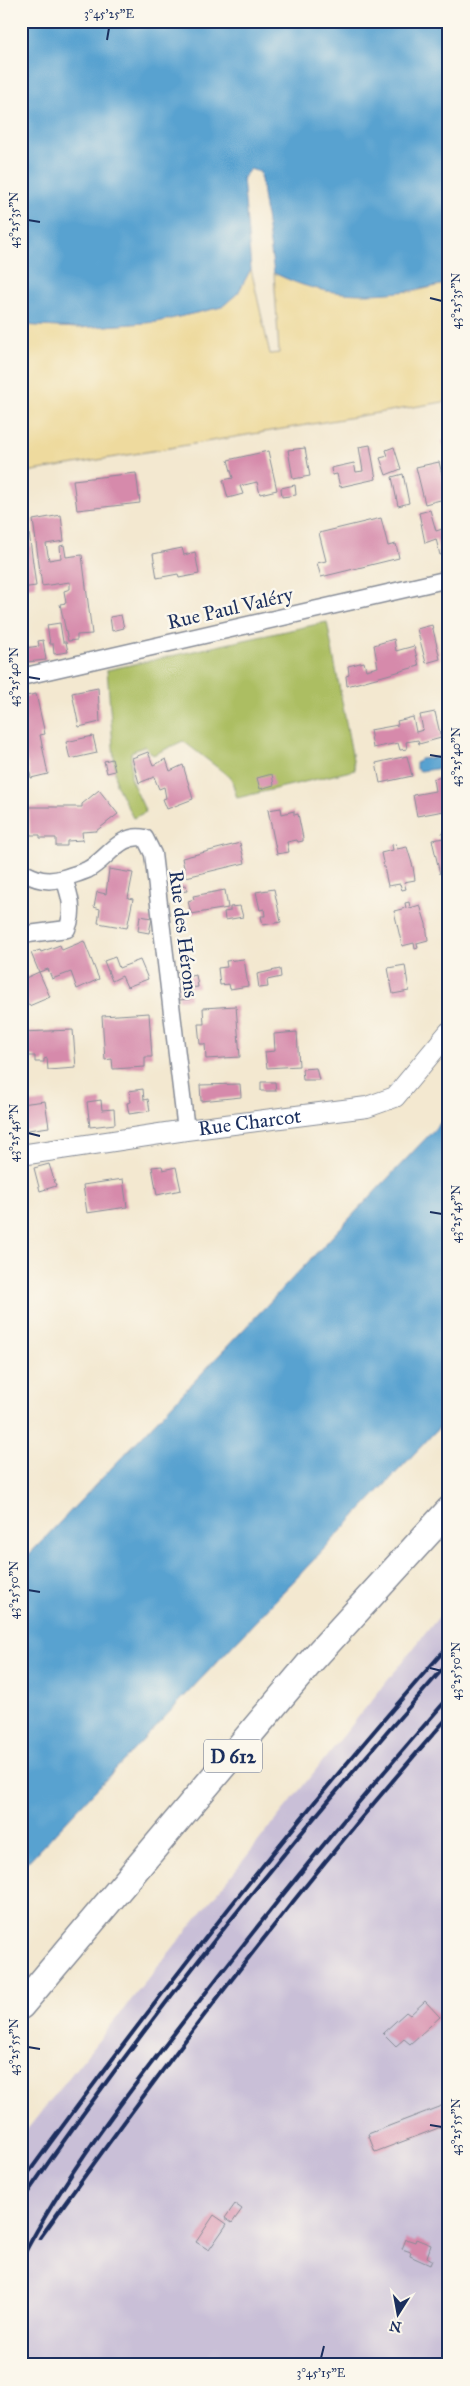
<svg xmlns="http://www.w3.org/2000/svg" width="470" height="2386" font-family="'IM FELL Great Primer',serif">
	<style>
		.industrial { fill: #c9bfd7 }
		.green { fill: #acbe62; stroke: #647660 }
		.sand { fill: #eeda9e; stroke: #84847e }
		.water { fill: #58a2d0; stroke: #3a6897 }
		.building { fill: #d68aab }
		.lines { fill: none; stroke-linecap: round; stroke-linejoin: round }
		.minor-casing { stroke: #878c97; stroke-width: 19 }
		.tertiary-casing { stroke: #878c97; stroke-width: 22 }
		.primary-casing { stroke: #878c97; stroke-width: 29 }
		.minor { stroke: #fff; stroke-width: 16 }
		.tertiary { stroke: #fff; stroke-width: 20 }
		.primary { stroke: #fff; stroke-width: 26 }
		.rail { stroke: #1b2f5e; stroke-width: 4 }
		.ticks { fill: none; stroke: #1b2f5e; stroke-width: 2 }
		.labels { text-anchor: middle; stroke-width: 5; stroke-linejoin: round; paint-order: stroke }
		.shield { fill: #fbf7ec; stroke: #5e6b89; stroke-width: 1 }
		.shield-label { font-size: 19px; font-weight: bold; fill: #1b2f5e }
		.street-label { font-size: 20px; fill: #1b2f5e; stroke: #fbf7ec }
		.neatline { fill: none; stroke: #1b2f5e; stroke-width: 2 }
		.ticks-label { font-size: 12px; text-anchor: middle; fill: #1b2f5e }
	</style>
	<rect width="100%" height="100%" fill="#fbf7ec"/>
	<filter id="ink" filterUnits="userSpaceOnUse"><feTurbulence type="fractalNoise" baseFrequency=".02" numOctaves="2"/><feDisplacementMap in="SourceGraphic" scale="10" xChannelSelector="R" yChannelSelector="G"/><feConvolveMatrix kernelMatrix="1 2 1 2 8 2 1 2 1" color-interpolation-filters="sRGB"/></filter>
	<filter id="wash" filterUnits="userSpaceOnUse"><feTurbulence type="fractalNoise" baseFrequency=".0096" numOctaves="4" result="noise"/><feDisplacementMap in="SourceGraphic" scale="20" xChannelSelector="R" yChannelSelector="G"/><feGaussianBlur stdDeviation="1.12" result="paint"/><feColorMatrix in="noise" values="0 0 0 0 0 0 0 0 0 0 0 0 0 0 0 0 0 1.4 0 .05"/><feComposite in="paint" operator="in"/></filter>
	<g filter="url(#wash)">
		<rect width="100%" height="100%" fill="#f3e8d0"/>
		<path class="industrial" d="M 449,1604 L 449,2365 L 21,2365 L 21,2137 Z"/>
		<path class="green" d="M 327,622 L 355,770 L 237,798 L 231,778 L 183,741 L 153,755 L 145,746 L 131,752 L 131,780 L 146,812 L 133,818 L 116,784 L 107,670 Z"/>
		<path class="sand" d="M 251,269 L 270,354 L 279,353 L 274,273 L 303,285 L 412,292 L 449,283 L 449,401 L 21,473 L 21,325 L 79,328 L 157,322 L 221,307 L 238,293 Z"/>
		<g class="water">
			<path d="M 21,21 L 449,21 L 449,283 C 404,294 348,300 303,285 C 293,282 283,277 274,273 L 260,172 L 250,169 L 243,178 L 251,269 L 238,293 L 222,307 L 157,322 L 79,328 L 21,325 Z"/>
			<path d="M 440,757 L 442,768 L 421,771 L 416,769 L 416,763 L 420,759 Z"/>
			<path d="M 449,1114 L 449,1417 L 21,1869 L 21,1563 Z"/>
		</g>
		<g id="blocks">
			<g class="building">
				<path d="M 449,439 L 449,454 L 447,455 L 442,441 Z"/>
				<path d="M 370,445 L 376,479 L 340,487 L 337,474 L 332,475 L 331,468 L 354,463 L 356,472 L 363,471 L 359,447 Z"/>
				<path d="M 394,447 L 401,469 L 386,475 L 380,458 L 388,456 L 386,450 Z"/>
				<path d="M 305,448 L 310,476 L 293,479 L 288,450 Z"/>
				<path d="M 268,451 L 277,490 L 260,494 L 257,482 L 240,486 L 243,494 L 228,498 L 223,480 L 233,478 L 228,460 Z"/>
				<path d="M 439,462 L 448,498 L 425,504 L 416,467 Z"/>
				<path d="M 136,473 L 140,503 L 77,510 L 73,480 Z"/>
				<path d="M 403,474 L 409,503 L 398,506 L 392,477 Z"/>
				<path d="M 295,485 L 296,495 L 282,497 L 281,488 Z"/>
				<path d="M 430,510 L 436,531 L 449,527 L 449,553 L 440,555 L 436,539 L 425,543 L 419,513 Z"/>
				<path d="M 61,515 L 64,541 L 46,544 L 49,560 L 61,558 L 60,546 L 64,545 L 66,557 L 82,555 L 92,634 L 77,635 L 77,640 L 68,641 L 60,604 L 66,603 L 64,591 L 70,589 L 70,582 L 42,586 L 33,520 Z"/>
				<path d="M 27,517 L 36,586 L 21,588 L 21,518 Z"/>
				<path d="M 381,518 L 388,546 L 396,544 L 399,558 L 321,577 L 317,563 L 326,561 L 319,533 Z"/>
				<path d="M 182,548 L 184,555 L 195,552 L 199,574 L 179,578 L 178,574 L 157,578 L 153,554 Z"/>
				<path d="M 121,615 L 124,628 L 112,631 L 110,617 Z"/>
				<path d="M 60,623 L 63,642 L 66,642 L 68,652 L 54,654 L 53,644 L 50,644 L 47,625 Z"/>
				<path d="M 432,625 L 440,659 L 426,663 L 417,629 Z"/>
				<path d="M 394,639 L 396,651 L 414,646 L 419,666 L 347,686 L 346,676 L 349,675 L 348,666 L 364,662 L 366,670 L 378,667 L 374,645 Z"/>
				<path d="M 43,640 L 46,660 L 27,662 L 25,648 L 39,646 L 38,641 Z"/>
				<path d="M 98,688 L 100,722 L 79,727 L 72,693 Z"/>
				<path d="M 36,694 L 45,734 L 40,735 L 48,774 L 31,778 L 21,739 L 21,697 Z"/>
				<path d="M 435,712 L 441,738 L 419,744 L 418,740 L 406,742 L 407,749 L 400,750 L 398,743 L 373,748 L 370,730 L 398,725 L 397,721 L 413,717 L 416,732 L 423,730 L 420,715 Z"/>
				<path d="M 93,736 L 97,753 L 70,759 L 66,742 Z"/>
				<path d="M 148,752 L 153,765 L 166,759 L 170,771 L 183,765 L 193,799 L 167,809 L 163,799 L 166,798 L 164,787 L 159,789 L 154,777 L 139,783 L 132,758 Z"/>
				<path d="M 407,756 L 412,776 L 380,783 L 376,763 Z"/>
				<path d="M 112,759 L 115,771 L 107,773 L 104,761 Z"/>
				<path d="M 272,774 L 274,785 L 260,789 L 257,778 Z"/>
				<path d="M 447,776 L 449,810 L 417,816 L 413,795 L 435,791 L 433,779 Z"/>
				<path d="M 99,790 L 118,814 L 96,831 L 82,832 L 83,840 L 67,841 L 67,846 L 56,846 L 56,838 L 40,838 L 40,835 L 30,835 L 29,807 L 82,807 L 82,804 Z"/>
				<path d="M 281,808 L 282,814 L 294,811 L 294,815 L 298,814 L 303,838 L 303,841 L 298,842 L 297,840 L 287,842 L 289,852 L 277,854 L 268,810 Z"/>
				<path d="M 449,829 L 449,872 L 440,874 L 432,840 L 444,838 L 442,833 Z"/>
				<path d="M 240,843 L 245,863 L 186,877 L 182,858 Z"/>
				<path d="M 396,844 L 397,849 L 407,847 L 413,867 L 415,880 L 404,882 L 406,889 L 402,890 L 400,884 L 388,886 L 381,853 L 393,850 L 392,845 Z"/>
				<path d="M 109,869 L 133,873 L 128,898 L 133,899 L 127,928 L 98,923 L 100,909 L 94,907 L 97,892 L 106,894 Z"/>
				<path d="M 186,885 L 187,891 L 173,893 L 172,887 Z"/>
				<path d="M 274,889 L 281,922 L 263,925 L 261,916 L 265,916 L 264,909 L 260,910 L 256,892 Z"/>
				<path d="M 225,890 L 228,908 L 191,914 L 188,901 L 194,899 L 193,896 Z"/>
				<path d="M 409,902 L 410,908 L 420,905 L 426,924 L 428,940 L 417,943 L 418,948 L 415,949 L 414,943 L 402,946 L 394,911 L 406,908 L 405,903 Z"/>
				<path d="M 240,906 L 243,917 L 225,920 L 224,912 L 230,911 L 230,907 Z"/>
				<path d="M 140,916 L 152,918 L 149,933 L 138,931 Z"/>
				<path d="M 84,941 L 99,979 L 77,989 L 71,972 L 52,979 L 48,969 L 39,972 L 31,953 L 40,950 L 41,952 L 60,945 L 62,950 Z"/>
				<path d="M 115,957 L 119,968 L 140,960 L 148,979 L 127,987 L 122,976 L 112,981 L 104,961 Z"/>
				<path d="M 244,959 L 248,986 L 230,989 L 229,984 L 220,985 L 218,968 L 227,967 L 226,961 Z"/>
				<path d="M 405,965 L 409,991 L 393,994 L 388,968 Z"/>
				<path d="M 280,969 L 281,977 L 267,980 L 268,987 L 259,988 L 257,974 Z"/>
				<path d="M 187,970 L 187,977 L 196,975 L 198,987 L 189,988 L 190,999 L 179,1000 L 176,972 Z"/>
				<path d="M 39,972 L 50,997 L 29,1006 L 25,997 L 21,999 L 21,980 Z"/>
				<path d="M 236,1006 L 240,1057 L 206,1059 L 205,1044 L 200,1044 L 198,1024 L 204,1024 L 203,1008 Z"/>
				<path d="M 149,1013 L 152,1057 L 145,1057 L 145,1067 L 113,1069 L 112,1059 L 105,1060 L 102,1016 Z"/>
				<path d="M 73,1030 L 76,1068 L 48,1070 L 47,1058 L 44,1059 L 44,1062 L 35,1062 L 35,1056 L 21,1056 L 21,1032 Z"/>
				<path d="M 297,1032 L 299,1066 L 267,1068 L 265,1052 L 275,1051 L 274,1034 Z"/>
				<path d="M 316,1068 L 319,1080 L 303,1080 L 302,1069 Z"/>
				<path d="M 261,1082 L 275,1082 L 276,1091 L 261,1091 Z"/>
				<path d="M 240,1084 L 241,1097 L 201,1101 L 200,1085 Z"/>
				<path d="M 143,1089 L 144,1100 L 148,1099 L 150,1111 L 129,1114 L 127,1103 L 131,1102 L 129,1091 Z"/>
				<path d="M 101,1100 L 102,1110 L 114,1109 L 115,1124 L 90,1127 L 87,1102 Z"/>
				<path d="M 45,1101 L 49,1127 L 21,1131 L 21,1104 Z"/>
				<path d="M 49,1164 L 56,1186 L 40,1191 L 34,1168 Z"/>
				<path d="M 162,1166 L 163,1170 L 176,1167 L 181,1190 L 157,1195 L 152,1167 Z"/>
				<path d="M 123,1179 L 127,1207 L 87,1213 L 83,1185 Z"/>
				<path d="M 425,2001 L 440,2017 L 410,2044 L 404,2039 L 396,2046 L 383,2033 L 406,2012 L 410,2015 Z"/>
				<path d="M 449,2103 L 449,2124 L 375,2152 L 368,2134 Z"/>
				<path d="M 235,2204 L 242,2209 L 232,2223 L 225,2218 Z"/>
				<path d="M 214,2215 L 227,2224 L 209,2250 L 196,2242 Z"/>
				<path d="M 406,2239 L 415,2242 L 416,2239 L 431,2245 L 427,2257 L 432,2260 L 430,2265 L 410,2256 L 411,2252 L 402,2249 Z"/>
			</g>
		</g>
	</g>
	<g filter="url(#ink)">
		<use href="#blocks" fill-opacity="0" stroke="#878c97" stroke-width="1"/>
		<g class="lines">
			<g class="minor-casing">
				<g id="minor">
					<path d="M 21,677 L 449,579"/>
					<path d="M 21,871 C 36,880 47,883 64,878 C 70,896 75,911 67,929 L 21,935"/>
					<path d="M 64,878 C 72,875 80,873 87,870 C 107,860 120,832 145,838 L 153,854 L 186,1130"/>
				</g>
			</g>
			<g class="tertiary-casing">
				<g id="tertiary">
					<path id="s1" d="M 21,1155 L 186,1130 L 367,1107 L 395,1097 L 449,1032"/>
				</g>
			</g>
			<g class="primary-casing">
				<path id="primary" d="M 21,2006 L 314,1658 L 449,1510"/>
			</g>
			<use href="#minor" class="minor"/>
			<use href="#tertiary" class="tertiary"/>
			<use href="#primary" class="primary"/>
			<g class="rail">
				<path d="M 21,2183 C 156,1997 296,1817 449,1645"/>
				<path d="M 21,2202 C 151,2013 296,1833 449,1662"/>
				<path d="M 40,2238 C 169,2058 302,1882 449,1716"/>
				<path d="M 21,2260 C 67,2171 129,2092 190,2013 C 273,1905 359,1799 449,1697"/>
			</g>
		</g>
	</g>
	<path class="ticks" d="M 107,40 L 109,28M 28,220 L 40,222M 430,298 L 442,301M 28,677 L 40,679M 430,755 L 442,757M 28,1133 L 40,1136M 430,1212 L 442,1214M 28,1590 L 40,1592M 430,1668 L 442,1671M 28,2047 L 40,2049M 430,2125 L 442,2127M 321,2358 L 324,2346"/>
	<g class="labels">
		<rect class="shield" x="204" y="1739.5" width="58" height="33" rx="4"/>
		<g class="shield-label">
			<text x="233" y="1763">D 612</text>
		</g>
		<g class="street-label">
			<text transform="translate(230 608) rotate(-13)" y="7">Rue Paul Valéry</text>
			<text transform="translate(184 934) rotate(83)" y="7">Rue des Hérons</text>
			<text dy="7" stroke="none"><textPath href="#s1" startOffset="231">Rue Charcot</textPath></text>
		</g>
	</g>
	<rect width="470" height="2386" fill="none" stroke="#fbf7ec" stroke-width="55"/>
	<g transform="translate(398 2314) rotate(191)" stroke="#fbf7ec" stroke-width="4" paint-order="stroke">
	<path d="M0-4L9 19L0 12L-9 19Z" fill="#1b2f5e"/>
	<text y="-8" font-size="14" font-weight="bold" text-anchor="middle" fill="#1b2f5e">N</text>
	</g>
	<rect x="28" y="28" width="414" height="2330" class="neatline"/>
	<g class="ticks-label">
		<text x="109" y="18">3°45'25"E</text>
		<text transform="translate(14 220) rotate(-90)" y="4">43°25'35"N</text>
		<text transform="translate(456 301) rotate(-90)" y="4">43°25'35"N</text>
		<text transform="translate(14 677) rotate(-90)" y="4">43°25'40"N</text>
		<text transform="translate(456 757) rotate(-90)" y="4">43°25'40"N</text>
		<text transform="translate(14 1133) rotate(-90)" y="4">43°25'45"N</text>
		<text transform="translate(456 1214) rotate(-90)" y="4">43°25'45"N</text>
		<text transform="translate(14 1590) rotate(-90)" y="4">43°25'50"N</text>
		<text transform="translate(456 1671) rotate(-90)" y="4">43°25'50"N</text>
		<text transform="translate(14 2047) rotate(-90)" y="4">43°25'55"N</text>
		<text transform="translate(456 2127) rotate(-90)" y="4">43°25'55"N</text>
		<text x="321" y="2377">3°45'15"E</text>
	</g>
</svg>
